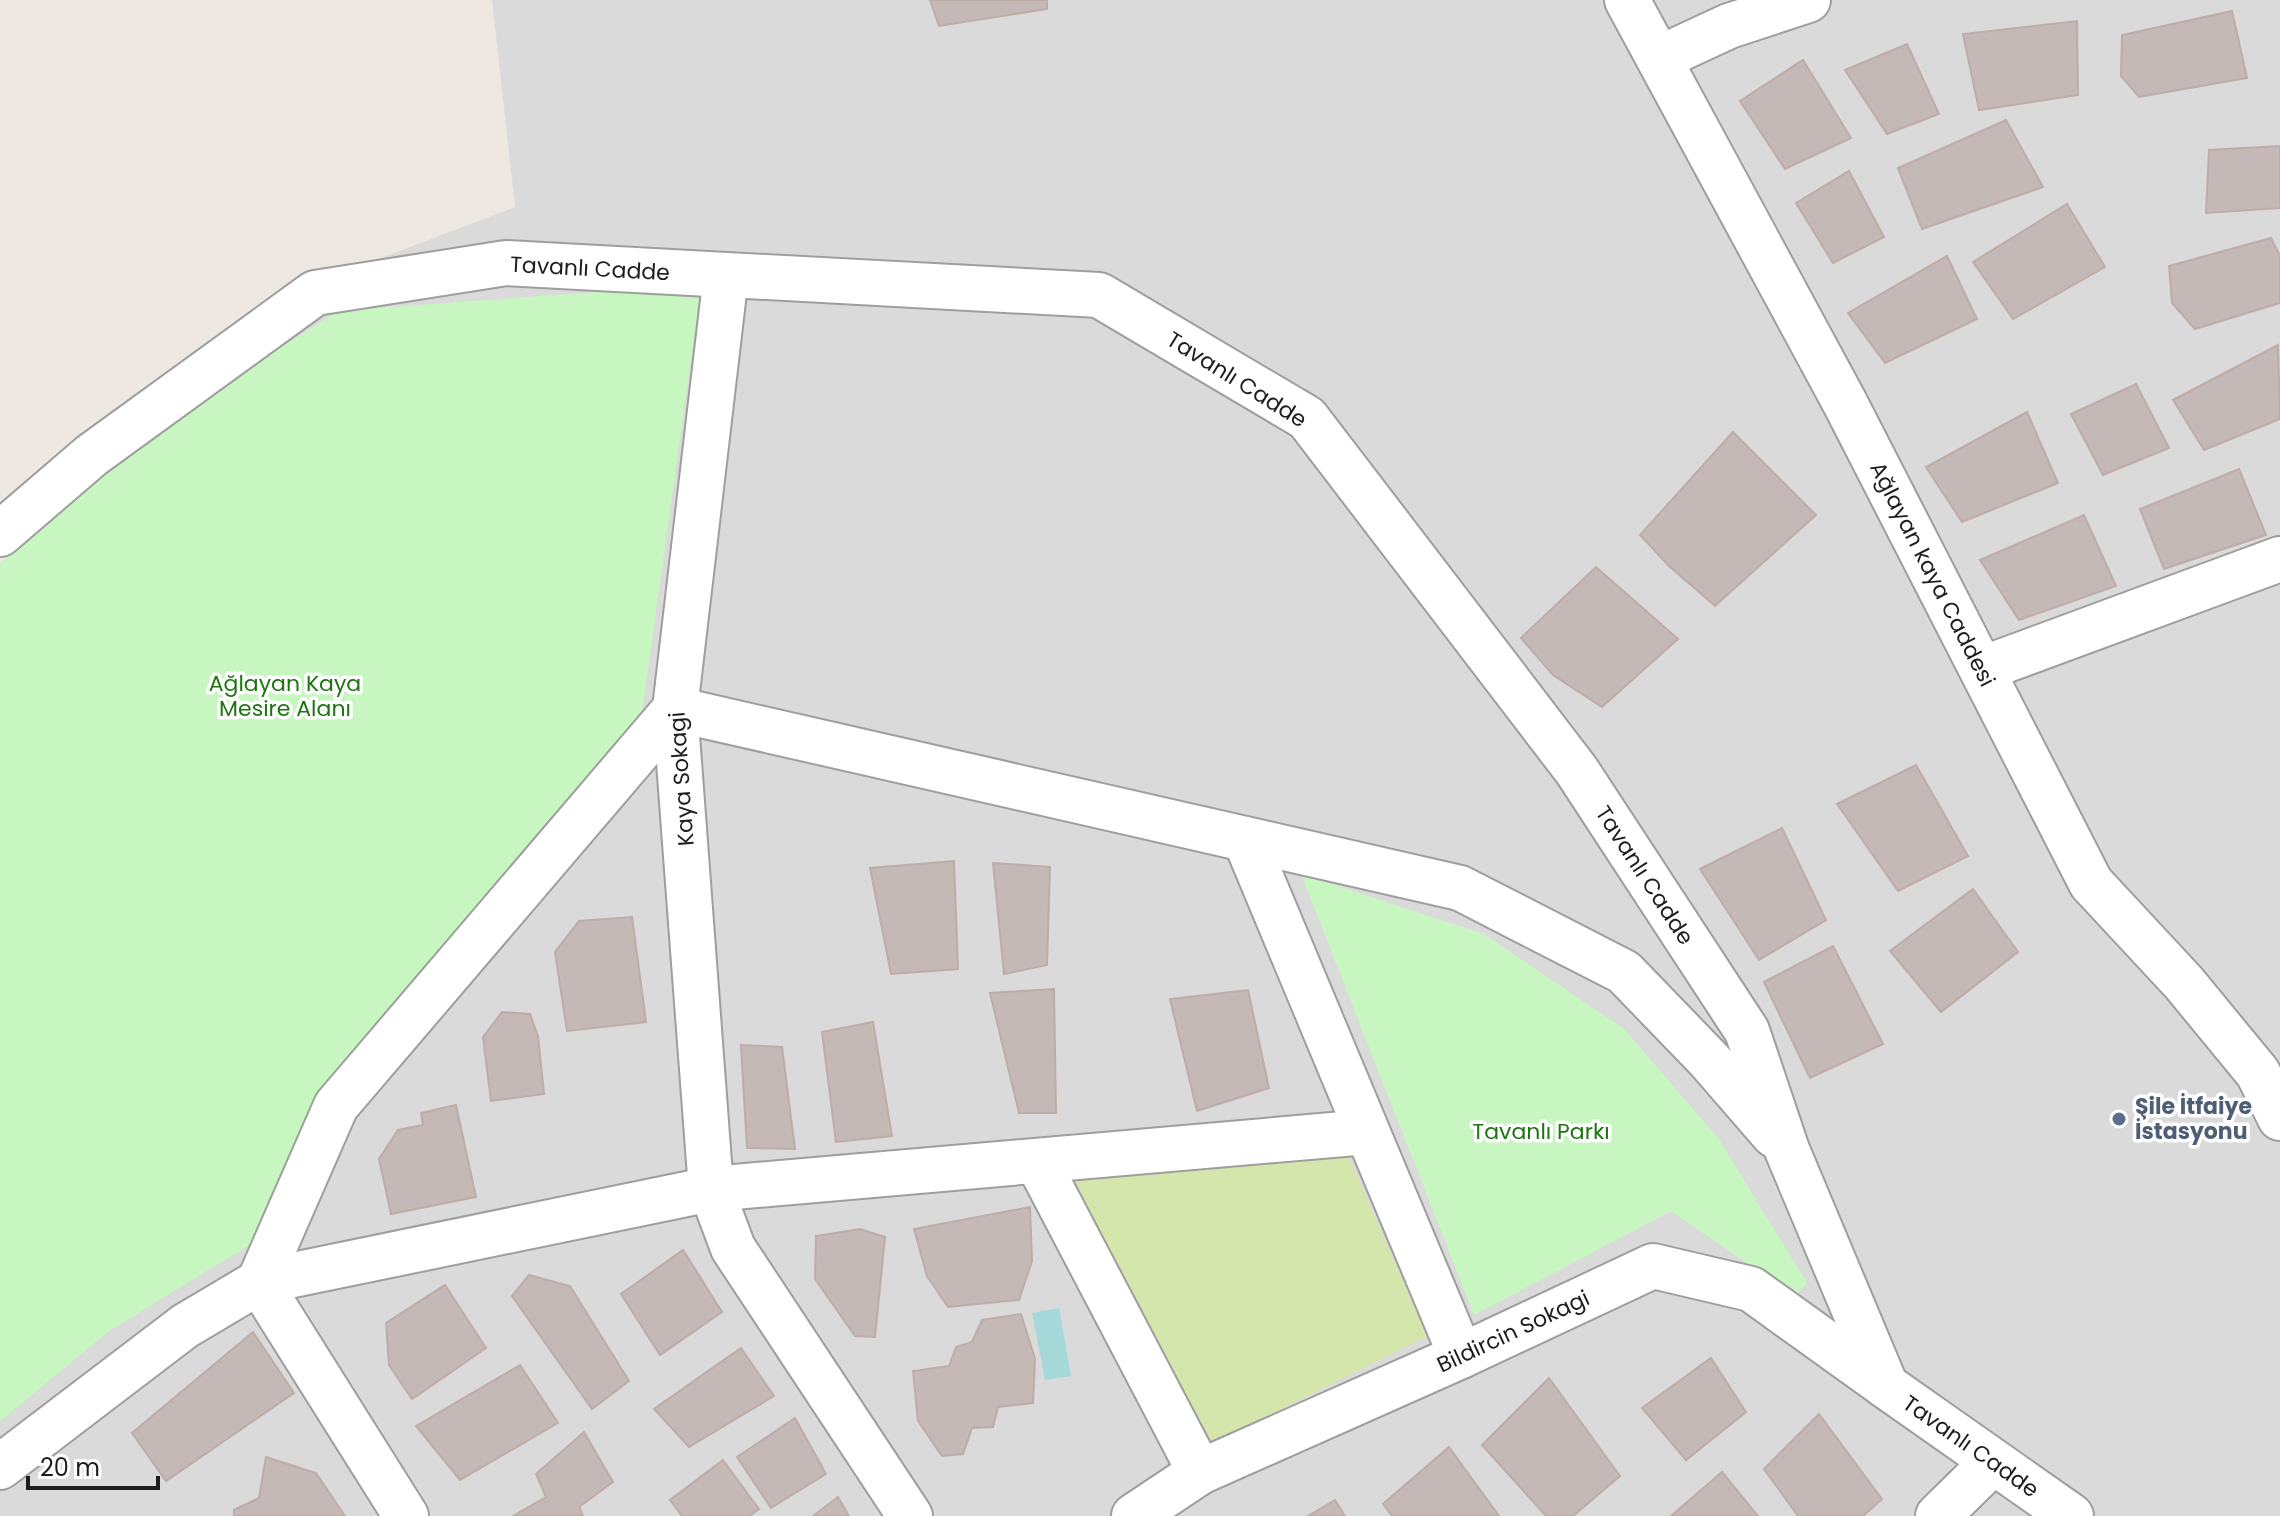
<svg xmlns="http://www.w3.org/2000/svg" width="2280" height="1516" font-family="Poppins,sans-serif">
	<style>
		.residential { fill: #dbdada }
		.grass { fill: #d4e6ab }
		.park { fill: #c8f6c1 }
		.water { fill: #a5d8d9 }
		.building { fill: #c5b9b7; stroke: #beaca6; stroke-width: 2 }
		.lines { fill: none; stroke-linecap: round; stroke-linejoin: round }
		.minor-casing { stroke: #9e9e9e; stroke-width: 48 }
		.minor { stroke: #fff; stroke-width: 44 }
		.service-dot { fill: #5c6f8a; stroke: #fff; stroke-width: 3 }
		.labels { text-anchor: middle; stroke-width: 7; stroke-linejoin: round; paint-order: stroke }
		.street-label { font-size: 22px; fill: #1d1d1d; stroke: #fff }
		.park-label { font-size: 22px; fill: #1d7510; stroke: #fff }
		.service-label { font-size: 22px; font-weight: bold; fill: #4e5e75; stroke: #fff; text-anchor: start }
	</style>
	<rect width="100%" height="100%" fill="#eee8e3"/>
	<path class="residential" d="M 492,0 L 2280,0 L 2280,1516 L 0,1516 L 0,570 L 316,283 L 515,207 Z"/>
	<path class="grass" d="M 1343,1144 L 1427,1336 L 1201,1449 L 1069,1179 Z"/>
	<g class="park">
		<path d="M 689,285 L 699,301 L 638,741 L 315,1102 L 296,1216 L 109,1331 L 0,1421 L 0,563 L 42,522 L 250,367 L 338,311 Z"/>
		<path d="M 1301,874 L 1484,934 L 1624,1029 L 1718,1138 L 1807,1283 L 1795,1296 L 1671,1211 L 1474,1315 Z"/>
	</g>
	<path class="water" d="M 1059,1308 L 1071,1376 L 1045,1380 L 1032,1313 Z"/>
	<g class="building">
		<path d="M 930,0 L 1047,0 L 1047,9 L 939,26 Z"/>
		<path d="M 2232,11 L 2247,78 L 2139,97 L 2121,76 L 2122,35 Z"/>
		<path d="M 2077,21 L 2078,95 L 1979,110 L 1963,34 Z"/>
		<path d="M 1907,44 L 1939,114 L 1887,134 L 1845,70 Z"/>
		<path d="M 1803,60 L 1851,138 L 1785,169 L 1740,101 Z"/>
		<path d="M 2006,120 L 2043,187 L 1922,229 L 1898,168 Z"/>
		<path d="M 2280,146 L 2280,208 L 2206,213 L 2209,150 Z"/>
		<path d="M 1849,171 L 1884,237 L 1833,263 L 1796,203 Z"/>
		<path d="M 2067,204 L 2105,267 L 2013,319 L 1973,262 Z"/>
		<path d="M 2271,238 L 2280,256 L 2280,303 L 2195,329 L 2172,303 L 2169,266 Z"/>
		<path d="M 1947,256 L 1977,319 L 1885,363 L 1848,313 Z"/>
		<path d="M 2278,345 L 2280,419 L 2204,450 L 2173,400 Z"/>
		<path d="M 2136,384 L 2169,448 L 2103,475 L 2071,414 Z"/>
		<path d="M 2027,412 L 2058,483 L 1962,522 L 1926,467 Z"/>
		<path d="M 1733,432 L 1816,515 L 1715,606 L 1669,566 L 1640,535 Z"/>
		<path d="M 2239,469 L 2266,535 L 2164,569 L 2140,509 Z"/>
		<path d="M 2084,515 L 2116,586 L 2019,620 L 1980,560 Z"/>
		<path d="M 1596,567 L 1678,639 L 1602,707 L 1553,675 L 1521,638 Z"/>
		<path d="M 1916,765 L 1968,856 L 1898,891 L 1837,804 Z"/>
		<path d="M 1782,828 L 1826,920 L 1759,960 L 1700,869 Z"/>
		<path d="M 954,861 L 958,969 L 891,974 L 870,868 Z"/>
		<path d="M 993,863 L 1050,867 L 1047,965 L 1004,974 Z"/>
		<path d="M 1973,889 L 2018,952 L 1941,1012 L 1890,951 Z"/>
		<path d="M 632,917 L 646,1022 L 567,1031 L 555,952 L 579,921 Z"/>
		<path d="M 1833,946 L 1883,1044 L 1810,1078 L 1764,982 Z"/>
		<path d="M 1054,989 L 1056,1113 L 1019,1113 L 990,993 Z"/>
		<path d="M 1248,990 L 1269,1088 L 1197,1111 L 1170,999 Z"/>
		<path d="M 502,1012 L 530,1014 L 538,1036 L 544,1094 L 491,1101 L 483,1037 Z"/>
		<path d="M 873,1022 L 892,1136 L 836,1142 L 822,1032 Z"/>
		<path d="M 741,1045 L 782,1047 L 795,1149 L 747,1148 Z"/>
		<path d="M 456,1105 L 476,1197 L 391,1214 L 379,1159 L 398,1130 L 423,1125 L 421,1113 Z"/>
		<path d="M 1030,1207 L 1032,1261 L 1019,1300 L 948,1307 L 927,1276 L 914,1229 Z"/>
		<path d="M 860,1229 L 885,1237 L 875,1337 L 855,1336 L 815,1279 L 816,1236 Z"/>
		<path d="M 683,1250 L 722,1312 L 660,1355 L 621,1294 Z"/>
		<path d="M 529,1275 L 570,1286 L 629,1381 L 592,1409 L 512,1296 Z"/>
		<path d="M 445,1285 L 486,1348 L 412,1399 L 389,1365 L 386,1323 Z"/>
		<path d="M 1021,1314 L 1035,1359 L 1033,1403 L 998,1407 L 993,1427 L 972,1428 L 963,1454 L 942,1456 L 918,1421 L 913,1371 L 949,1366 L 956,1347 L 972,1342 L 982,1320 Z"/>
		<path d="M 253,1332 L 294,1393 L 166,1481 L 132,1433 Z"/>
		<path d="M 741,1348 L 774,1396 L 689,1447 L 654,1409 Z"/>
		<path d="M 1711,1358 L 1746,1412 L 1686,1460 L 1642,1408 Z"/>
		<path d="M 520,1365 L 558,1423 L 460,1480 L 416,1426 Z"/>
		<path d="M 1549,1378 L 1620,1476 L 1573,1516 L 1546,1516 L 1482,1445 Z"/>
		<path d="M 1819,1414 L 1882,1499 L 1863,1516 L 1798,1516 L 1764,1469 Z"/>
		<path d="M 795,1418 L 826,1474 L 771,1508 L 737,1457 Z"/>
		<path d="M 584,1432 L 613,1482 L 579,1507 L 583,1516 L 513,1516 L 546,1497 L 536,1474 Z"/>
		<path d="M 1449,1447 L 1499,1516 L 1392,1516 L 1383,1504 Z"/>
		<path d="M 266,1457 L 316,1473 L 345,1516 L 234,1516 L 234,1510 L 259,1498 Z"/>
		<path d="M 723,1460 L 759,1509 L 750,1516 L 682,1516 L 670,1500 Z"/>
		<path d="M 1722,1472 L 1758,1516 L 1671,1516 Z"/>
		<path d="M 838,1497 L 849,1516 L 813,1516 Z"/>
		<path d="M 1335,1500 L 1345,1516 L 1308,1516 Z"/>
	</g>
	<g class="lines">
		<g class="minor-casing">
			<g id="minor">
				<path d="M 1627,0 L 1845,403 L 2091,883 L 2184,983 L 2258,1073 L 2280,1118"/>
				<path d="M 1660,58 L 1729,26 L 1808,0"/>
				<path d="M 726,275 L 675,709 L 711,1189 L 733,1248 L 910,1516"/>
				<path d="M 0,534 L 92,455 L 315,293 L 506,263 L 1099,295 L 1307,418 L 1577,771 L 1747,1031 L 1787,1150 L 1886,1386 L 2071,1516"/>
				<path d="M 1982,669 L 2280,559"/>
				<path d="M 1245,839 L 1461,1356"/>
				<path d="M 1037,1161 L 1200,1472"/>
				<path d="M 0,1467 L 185,1326 L 259,1282 L 711,1189 L 1367,1132"/>
				<path d="M 406,1516 L 259,1282 L 336,1106 L 675,709 L 1460,888 L 1624,972 L 1709,1060 L 1774,1135"/>
				<path d="M 1134,1516 L 1200,1472 L 1461,1356 L 1653,1266 L 1751,1289 L 1886,1386"/>
				<path d="M 1938,1516 L 1992,1463"/>
			</g>
		</g>
		<use href="#minor" class="minor"/>
	</g>
	<circle class="service-dot" cx="2119" cy="1119" r="8"/>
	<g class="labels">
		<g class="street-label">
			<text transform="translate(590 268) rotate(3)" y="8">Tavanlı Cadde</text>
			<text transform="translate(1237 379) rotate(32)" y="8">Tavanlı Cadde</text>
			<text transform="translate(1933 574) rotate(63)" y="8">Ağlayan kaya Caddesi</text>
			<text transform="translate(681 779) rotate(-94)" y="8">Kaya Sokagi</text>
			<text transform="translate(1645 875) rotate(57)" y="8">Tavanlı Cadde</text>
			<text transform="translate(1513 1331) rotate(-25)" y="8">Bildircin Sokagi</text>
			<text transform="translate(1971 1446) rotate(35)" y="8">Tavanlı Cadde</text>
		</g>
		<g class="park-label">
			<text x="285" y="691">Ağlayan Kaya<tspan x="285" dy="25">Mesire Alanı</tspan></text>
			<text x="1541" y="1139">Tavanlı Parkı</text>
		</g>
		<g class="service-label">
			<text x="2135" y="1114">Şile İtfaiye<tspan x="2135" dy="25">İstasyonu</tspan></text>
		</g>
	</g>
	<path d="M28 1476v12h130v-12" fill="none" stroke="#1d1d1d" stroke-width="4"/>
	<text x="40" y="1476" font-size="24" fill="#1d1d1d" stroke="#ffffff" stroke-width="6" paint-order="stroke">20 m</text>
</svg>
